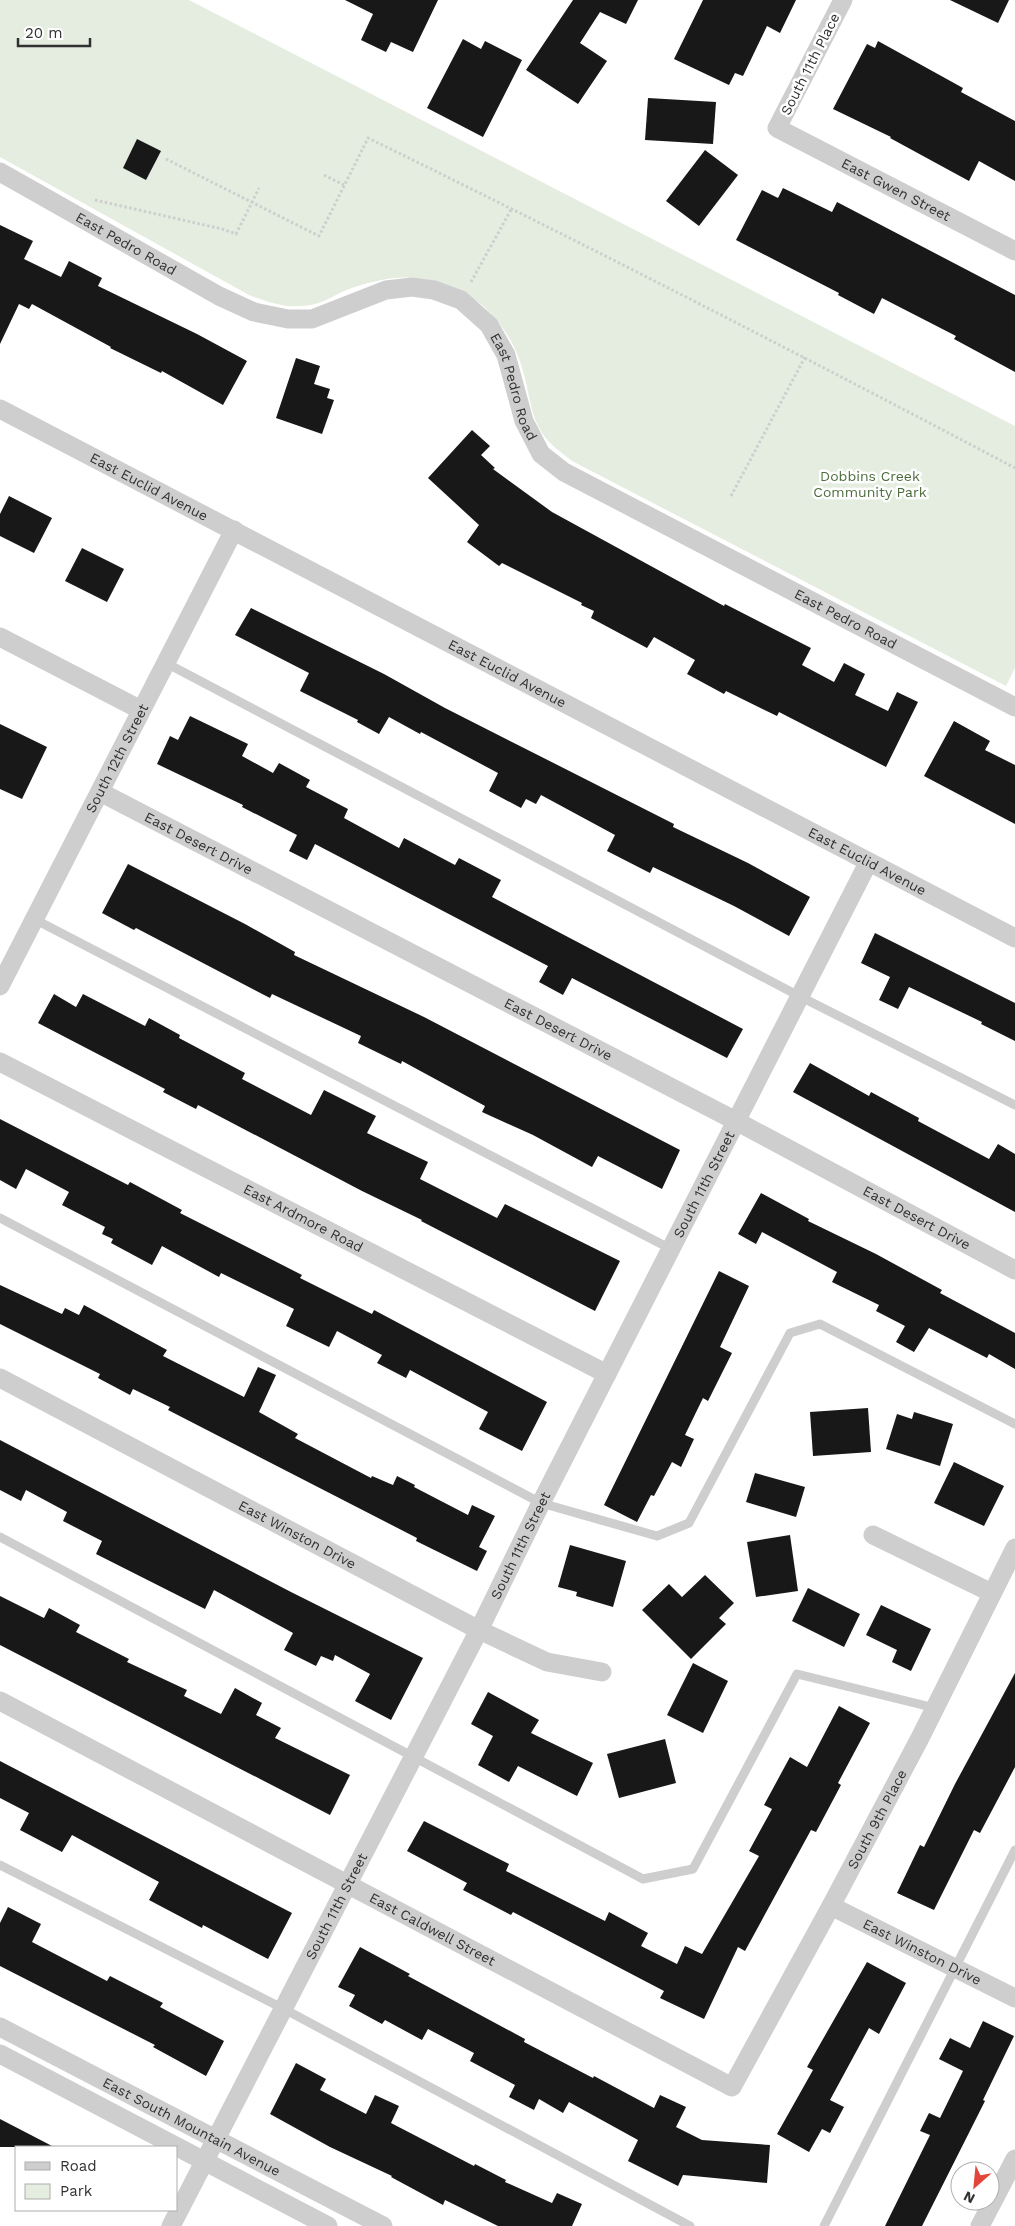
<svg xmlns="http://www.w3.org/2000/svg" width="1015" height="2226" font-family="'Work Sans',sans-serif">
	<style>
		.green { fill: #e5ede0 }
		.building { fill: #181818 }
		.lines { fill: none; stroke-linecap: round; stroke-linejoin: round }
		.path { stroke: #cecece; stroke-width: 3; stroke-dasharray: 2.5 2.5; stroke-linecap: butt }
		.lane { stroke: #cecece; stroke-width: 9 }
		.street { stroke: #cecece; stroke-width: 19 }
		.labels { text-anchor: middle; stroke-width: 5; stroke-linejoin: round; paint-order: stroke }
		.street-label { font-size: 14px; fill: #313131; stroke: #fff }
		.park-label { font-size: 14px; fill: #4d6d3e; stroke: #fff }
	</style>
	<rect width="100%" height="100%" fill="#fff"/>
	<path class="green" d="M 0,0 L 189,0 L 1015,426 L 1015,668 L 1006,686 L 572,461 C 562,453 549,444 542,433 C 531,416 530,397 525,379 C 518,349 505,326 482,305 C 476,300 469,297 462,293 C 424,271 389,275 349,289 C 338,293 327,301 315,304 C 291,310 270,303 249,295 L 0,157 Z"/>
	<g class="building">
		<path d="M 345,0 L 438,0 L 413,52 L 391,42 L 386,52 L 361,40 L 373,14 Z"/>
		<path d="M 573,0 L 638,0 L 626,24 L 600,12 L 580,43 L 607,61 L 578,104 L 526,70 Z"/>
		<path d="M 703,0 L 796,0 L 780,33 L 767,26 L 743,76 L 735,73 L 729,85 L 674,59 Z"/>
		<path d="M 950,0 L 1009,0 L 998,23 Z"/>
		<path d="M 463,39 L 481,49 L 485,41 L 522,60 L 483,137 L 427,108 Z"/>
		<path d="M 878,41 L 963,88 L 961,92 L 1015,121 L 1015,181 L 979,161 L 969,181 L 890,138 L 891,137 L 833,109 L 867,44 L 875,48 Z"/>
		<path d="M 648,98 L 716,102 L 713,144 L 645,140 Z"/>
		<path d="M 137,139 L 161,151 L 146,180 L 123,168 Z"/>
		<path d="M 705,150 L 738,175 L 699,226 L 666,201 Z"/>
		<path d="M 783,188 L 832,212 L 837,202 L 1015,295 L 1015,372 L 954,339 L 956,336 L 882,298 L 874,314 L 838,295 L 839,293 L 736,240 L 762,190 L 778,198 Z"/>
		<path d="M 0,225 L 33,241 L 24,259 L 61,277 L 69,261 L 102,278 L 98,286 L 197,334 L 247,361 L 223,405 L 162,371 L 161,373 L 110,348 L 111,347 L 32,304 L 29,309 L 19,304 L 0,344 Z"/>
		<path d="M 296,358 L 320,366 L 314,384 L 330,389 L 327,398 L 334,400 L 322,434 L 276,418 Z"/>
		<path d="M 472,430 L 490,446 L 481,455 L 495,468 L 493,469 L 552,512 L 724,606 L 725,604 L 811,648 L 802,665 L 834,682 L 844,663 L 865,674 L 855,695 L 888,711 L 897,692 L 918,702 L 886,767 L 779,712 L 777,716 L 726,691 L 724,694 L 687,674 L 695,660 L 654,637 L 647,648 L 591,618 L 594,611 L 581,605 L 582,603 L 502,563 L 499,566 L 467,542 L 479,525 L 428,478 Z"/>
		<path d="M 9,496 L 52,518 L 34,553 L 0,536 L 0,514 Z"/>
		<path d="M 82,548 L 124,569 L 107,602 L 65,581 Z"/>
		<path d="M 251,608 L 384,674 L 445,708 L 674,824 L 673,827 L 748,863 L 810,897 L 789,936 L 734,906 L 653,867 L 650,873 L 607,851 L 615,835 L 541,795 L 536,804 L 526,799 L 521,808 L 489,791 L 498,773 L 421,732 L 420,734 L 389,717 L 379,734 L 357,722 L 358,720 L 300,691 L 309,673 L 235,635 Z"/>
		<path d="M 190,716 L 248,744 L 242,756 L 273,773 L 279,763 L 310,780 L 306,787 L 348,809 L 344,818 L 399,848 L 404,838 L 455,865 L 459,858 L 501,880 L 492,897 L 743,1029 L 727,1058 L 572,978 L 563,995 L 539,982 L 548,966 L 315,844 L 307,860 L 289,851 L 297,835 L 242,807 L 243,805 L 157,764 L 170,736 L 178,740 Z"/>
		<path d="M 954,721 L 990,741 L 985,750 L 1015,765 L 1015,824 L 924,776 Z"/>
		<path d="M 0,724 L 47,747 L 22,799 L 0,789 Z"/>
		<path d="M 128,864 L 245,924 L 295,952 L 294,955 L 424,1017 L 680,1150 L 662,1189 L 598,1156 L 592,1167 L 533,1135 L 482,1112 L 485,1106 L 402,1061 L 401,1064 L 358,1043 L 361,1036 L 272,994 L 270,998 L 136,928 L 134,930 L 102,913 Z"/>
		<path d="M 875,933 L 1015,1003 L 1015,1041 L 981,1024 L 982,1022 L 909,987 L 898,1009 L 879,1000 L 890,977 L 861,963 Z"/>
		<path d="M 54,994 L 76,1007 L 83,994 L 145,1026 L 149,1018 L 180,1035 L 179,1038 L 245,1073 L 242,1079 L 311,1115 L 324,1090 L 376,1116 L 367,1133 L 428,1162 L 420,1179 L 497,1218 L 505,1204 L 620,1261 L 595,1311 L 421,1221 L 422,1220 L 362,1191 L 198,1105 L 196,1109 L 163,1092 L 165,1089 L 38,1023 Z"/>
		<path d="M 810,1063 L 869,1096 L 871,1092 L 919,1118 L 918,1121 L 989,1159 L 998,1144 L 1015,1154 L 1015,1212 L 793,1092 Z"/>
		<path d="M 0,1119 L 128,1185 L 130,1182 L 182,1210 L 180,1213 L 302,1275 L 300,1278 L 372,1314 L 374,1310 L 547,1402 L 522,1451 L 479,1429 L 488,1412 L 410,1370 L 406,1378 L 377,1363 L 382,1355 L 337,1331 L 329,1347 L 286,1326 L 294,1309 L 221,1273 L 219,1277 L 162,1246 L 152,1265 L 111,1243 L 113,1239 L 102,1234 L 105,1227 L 62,1205 L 69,1192 L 26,1169 L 16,1189 L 0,1180 Z"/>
		<path d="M 761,1193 L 809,1219 L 808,1221 L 876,1254 L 942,1290 L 940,1293 L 1015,1333 L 1015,1369 L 989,1354 L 987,1358 L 929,1328 L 914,1352 L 896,1342 L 905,1326 L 876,1311 L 879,1305 L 832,1282 L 837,1272 L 762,1232 L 756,1244 L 738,1234 Z"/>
		<path d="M 719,1271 L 749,1286 L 720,1347 L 732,1353 L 708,1401 L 703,1398 L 685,1435 L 694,1439 L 681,1467 L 672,1462 L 654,1496 L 651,1495 L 637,1522 L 604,1505 Z"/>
		<path d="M 0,1285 L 62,1314 L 65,1308 L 79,1315 L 84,1305 L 167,1350 L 163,1356 L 244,1397 L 258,1367 L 276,1375 L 259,1412 L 298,1434 L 295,1438 L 371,1478 L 372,1476 L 393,1485 L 397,1476 L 415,1485 L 414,1487 L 468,1515 L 472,1505 L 495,1516 L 479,1547 L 487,1551 L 477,1571 L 416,1541 L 417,1538 L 168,1410 L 170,1407 L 133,1389 L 130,1395 L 98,1378 L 100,1374 L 0,1324 Z"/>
		<path d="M 868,1408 L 871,1452 L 813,1456 L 810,1412 Z"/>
		<path d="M 914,1412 L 953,1424 L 940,1466 L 886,1449 L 897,1414 L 912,1419 Z"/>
		<path d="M 0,1440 L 291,1592 L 423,1658 L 391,1720 L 355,1701 L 370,1674 L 335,1655 L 333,1661 L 321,1656 L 316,1666 L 284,1650 L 293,1633 L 214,1590 L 205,1609 L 96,1554 L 102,1541 L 63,1521 L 67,1512 L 26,1490 L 21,1501 L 0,1490 Z"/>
		<path d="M 954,1462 L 1004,1486 L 984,1526 L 934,1503 Z"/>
		<path d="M 755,1473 L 805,1487 L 796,1517 L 746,1502 Z"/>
		<path d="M 790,1535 L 798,1591 L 756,1597 L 747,1542 Z"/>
		<path d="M 570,1545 L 626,1561 L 613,1607 L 576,1596 L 577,1592 L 558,1587 Z"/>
		<path d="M 705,1575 L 734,1603 L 719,1618 L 726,1624 L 691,1659 L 642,1610 L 669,1584 L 682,1597 Z"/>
		<path d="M 808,1588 L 860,1614 L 844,1647 L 792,1621 Z"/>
		<path d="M 0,1596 L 44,1618 L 49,1608 L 80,1625 L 76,1632 L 129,1659 L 127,1662 L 187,1690 L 184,1696 L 221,1714 L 235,1688 L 262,1703 L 256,1715 L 281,1728 L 275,1738 L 350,1775 L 330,1815 L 0,1645 Z"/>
		<path d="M 881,1605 L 931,1629 L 911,1671 L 892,1662 L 897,1650 L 866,1635 Z"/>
		<path d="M 693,1663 L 728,1681 L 703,1733 L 667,1715 Z"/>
		<path d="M 1015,1673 L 1015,1767 L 980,1833 L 974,1830 L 934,1910 L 897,1893 L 920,1845 L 924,1847 L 955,1784 Z"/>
		<path d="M 488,1692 L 539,1720 L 531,1733 L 593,1763 L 577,1796 L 518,1766 L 509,1782 L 478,1765 L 493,1736 L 471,1724 Z"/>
		<path d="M 839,1706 L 870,1723 L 838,1783 L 841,1785 L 816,1832 L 811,1830 L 745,1951 L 738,1947 L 704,2019 L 660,1998 L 664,1991 L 513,1912 L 511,1915 L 463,1890 L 467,1883 L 407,1851 L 424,1821 L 509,1864 L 506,1871 L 605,1921 L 609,1912 L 648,1933 L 641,1946 L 677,1964 L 685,1946 L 702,1954 L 759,1856 L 749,1851 L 772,1809 L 764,1805 L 790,1757 L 807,1767 Z"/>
		<path d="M 665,1739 L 676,1783 L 619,1798 L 607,1754 Z"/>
		<path d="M 0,1761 L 292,1913 L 268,1959 L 203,1925 L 202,1928 L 149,1900 L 159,1882 L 72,1835 L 62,1852 L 20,1830 L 29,1813 L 0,1798 Z"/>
		<path d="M 8,1907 L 41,1924 L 32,1942 L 107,1981 L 110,1976 L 163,2003 L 160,2007 L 224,2041 L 206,2076 L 153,2047 L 155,2045 L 0,1966 L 0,1923 Z"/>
		<path d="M 360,1947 L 410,1974 L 408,1976 L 525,2039 L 524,2042 L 593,2078 L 594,2076 L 654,2108 L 660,2095 L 686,2107 L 676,2127 L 702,2140 L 770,2145 L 767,2183 L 683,2175 L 678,2186 L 628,2161 L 638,2140 L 569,2102 L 563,2113 L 539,2099 L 534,2110 L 509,2097 L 515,2085 L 470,2061 L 474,2053 L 428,2029 L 422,2040 L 385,2020 L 382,2024 L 349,2006 L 355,1995 L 338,1987 Z"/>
		<path d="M 867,1962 L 906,1983 L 879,2034 L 869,2028 L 830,2100 L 844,2107 L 830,2133 L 822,2129 L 809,2152 L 777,2134 L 813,2070 L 807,2067 Z"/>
		<path d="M 983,2021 L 1014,2036 L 983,2100 L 985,2101 L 922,2226 L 885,2226 L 930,2135 L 920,2131 L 929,2113 L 940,2118 L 963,2071 L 939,2059 L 950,2038 L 970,2048 Z"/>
		<path d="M 296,2063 L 326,2079 L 320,2090 L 366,2114 L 375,2095 L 399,2106 L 391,2123 L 474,2166 L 475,2164 L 506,2180 L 505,2182 L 552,2203 L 557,2193 L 582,2204 L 572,2226 L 498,2226 L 445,2200 L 443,2205 L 391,2177 L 392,2176 L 330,2147 L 270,2114 Z"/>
		<path d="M 0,2119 L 54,2147 L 0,2147 Z"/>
	</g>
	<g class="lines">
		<g class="path">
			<path d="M 166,159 L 319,236 L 368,138 C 585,244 801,355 1015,468"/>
			<path d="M 324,175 L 344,185"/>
			<path d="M 95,200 L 222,229 L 236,234 L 259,188"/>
			<path d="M 471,282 L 512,208"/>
			<path d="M 731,496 L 805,357"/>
		</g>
		<g class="lane">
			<path d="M 166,663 L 799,996 L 1015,1105"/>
			<path d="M 34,919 L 671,1249"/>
			<path d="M 0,1218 L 541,1503 L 657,1536 L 689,1523 L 790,1333 L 820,1324 L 1015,1424"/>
			<path d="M 0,1537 L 643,1879 L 693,1869 L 797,1674 L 935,1708"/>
			<path d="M 0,1865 L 284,2009 L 690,2226"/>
			<path d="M 824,2226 L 1015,1850"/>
		</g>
		<g class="street">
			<path id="s1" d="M 843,0 L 777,128 L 1015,251"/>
			<path id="s2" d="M 0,172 L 219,296 L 254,312 L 288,319 L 312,319 L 386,290 L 412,287 L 434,290 L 461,300 L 489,325 L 506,355 L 524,421 L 541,454 L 564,472 L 1015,707"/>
			<path id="s3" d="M 0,409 L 1015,938"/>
			<path d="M 0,637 L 141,710"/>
			<path id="s4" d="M 100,792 L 736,1121 L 1015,1270"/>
			<path id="s5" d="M 0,986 L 234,530"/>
			<path id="s6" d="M 0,1062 L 607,1374"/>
			<path id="s7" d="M 0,1378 L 479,1630 L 547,1662 L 602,1672"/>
			<path d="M 873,1535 L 992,1593"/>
			<path id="s8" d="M 0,1701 L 732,2087 L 831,1906 L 920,1738 L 1015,1548"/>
			<path id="s9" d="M 831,1906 L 1015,1998"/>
			<path id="s10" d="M 0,2027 L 383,2226"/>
			<path d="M 0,2054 L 328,2226"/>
			<path id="s11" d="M 171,2226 L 479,1630 L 541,1503 L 868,863"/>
			<path d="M 980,2226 L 1015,2159"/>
		</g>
	</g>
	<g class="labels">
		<g class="street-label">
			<text transform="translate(810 64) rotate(-63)" y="5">South 11th Place</text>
			<text dy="5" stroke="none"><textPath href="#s1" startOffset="278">East Gwen Street</textPath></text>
			<text dy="5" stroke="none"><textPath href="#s2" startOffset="145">East Pedro Road</textPath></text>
			<text dy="5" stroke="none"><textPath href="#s2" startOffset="610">East Pedro Road</textPath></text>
			<text dy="5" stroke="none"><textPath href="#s3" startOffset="168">East Euclid Avenue</textPath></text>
			<text dy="5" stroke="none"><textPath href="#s2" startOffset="1030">East Pedro Road</textPath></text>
			<text dy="5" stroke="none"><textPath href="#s3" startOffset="572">East Euclid Avenue</textPath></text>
			<text dy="5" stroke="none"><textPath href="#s5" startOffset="256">South 12th Street</textPath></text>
			<text dy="5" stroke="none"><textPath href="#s4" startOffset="111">East Desert Drive</textPath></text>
			<text dy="5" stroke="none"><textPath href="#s3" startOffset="978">East Euclid Avenue</textPath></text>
			<text dy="5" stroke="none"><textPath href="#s4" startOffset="516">East Desert Drive</textPath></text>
			<text dy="5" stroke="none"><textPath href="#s11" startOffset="1170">South 11th Street</textPath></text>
			<text dy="5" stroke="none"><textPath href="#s4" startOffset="921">East Desert Drive</textPath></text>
			<text dy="5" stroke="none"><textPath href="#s6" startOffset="341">East Ardmore Road</textPath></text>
			<text dy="5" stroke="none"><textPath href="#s7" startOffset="336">East Winston Drive</textPath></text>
			<text dy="5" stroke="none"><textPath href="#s11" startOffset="765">South 11th Street</textPath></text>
			<text dy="5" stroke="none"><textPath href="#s8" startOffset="1132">South 9th Place</textPath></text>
			<text dy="5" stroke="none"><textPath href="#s11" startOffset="360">South 11th Street</textPath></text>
			<text dy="5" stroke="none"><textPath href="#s8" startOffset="489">East Caldwell Street</textPath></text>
			<text dy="5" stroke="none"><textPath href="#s9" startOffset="102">East Winston Drive</textPath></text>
			<text dy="5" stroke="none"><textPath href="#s10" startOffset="216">East South Mountain Avenue</textPath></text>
		</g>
		<g class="park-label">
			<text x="870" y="481">Dobbins Creek<tspan x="870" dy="16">Community Park</tspan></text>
		</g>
	</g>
	<rect x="15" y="2146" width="162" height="65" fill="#ffffff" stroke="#adadad"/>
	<rect x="25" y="2162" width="25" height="8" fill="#cecece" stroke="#adadad"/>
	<text x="60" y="2171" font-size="15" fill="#313131">Road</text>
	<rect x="25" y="2184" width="25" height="15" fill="#e5ede0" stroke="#adadad"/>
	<text x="60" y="2196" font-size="15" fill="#313131">Park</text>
	<g transform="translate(975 2186) rotate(207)"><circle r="24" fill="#ffffff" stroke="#adadad"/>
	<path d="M0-4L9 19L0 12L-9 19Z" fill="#e24539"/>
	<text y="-8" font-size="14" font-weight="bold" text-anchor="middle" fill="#313131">N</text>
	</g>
	<path d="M18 38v8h72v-8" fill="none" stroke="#313131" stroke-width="2.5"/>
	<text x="25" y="38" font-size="15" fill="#313131" stroke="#ffffff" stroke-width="4" paint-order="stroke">20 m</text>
</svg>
